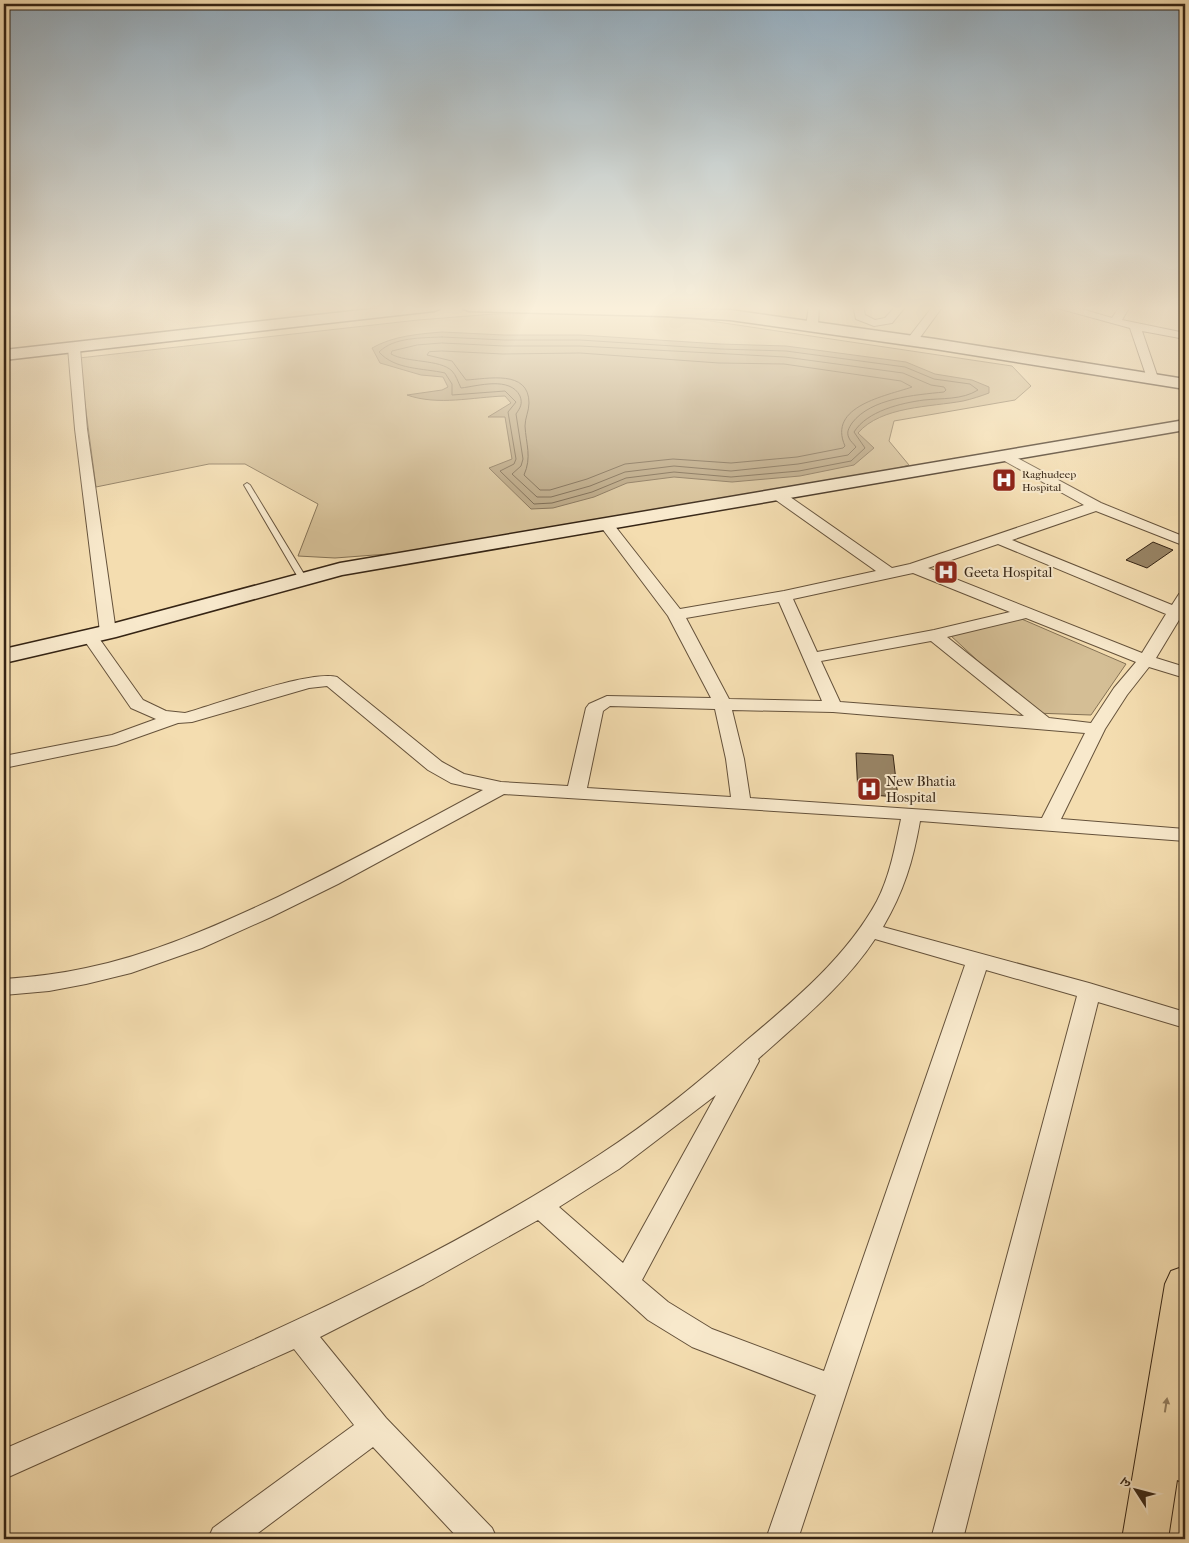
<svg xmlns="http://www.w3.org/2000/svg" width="1189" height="1543" font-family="'IM FELL French Canon','Noto Serif Devanagari',serif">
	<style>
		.green { fill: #d4be95; stroke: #847154 }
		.water { fill: #b39e7b; stroke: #816d52 }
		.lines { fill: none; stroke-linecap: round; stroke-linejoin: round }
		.shore { stroke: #746148; stroke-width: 1 }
		.building { fill: #988465; stroke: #352414 }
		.lane-casing { stroke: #65523b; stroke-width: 2 }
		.street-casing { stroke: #65523b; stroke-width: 2 }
		.secondary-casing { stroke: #352414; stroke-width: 3 }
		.primary-casing { stroke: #352414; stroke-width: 2 }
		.lane { fill: #f8e9cc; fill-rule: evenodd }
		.street { fill: #f8e9cc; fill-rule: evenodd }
		.secondary { fill: #f8e9cc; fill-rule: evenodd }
		.primary { fill: #f4ddb0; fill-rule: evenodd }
		.oneway { fill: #948062 }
		.labels { text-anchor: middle; stroke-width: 4; stroke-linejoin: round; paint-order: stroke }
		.far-poi-label { font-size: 11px; fill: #352414; stroke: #f8e9cc; text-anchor: start }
		.poi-label { font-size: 14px; fill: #352414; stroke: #f8e9cc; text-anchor: start }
	</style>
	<rect width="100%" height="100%" fill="#f4ddb0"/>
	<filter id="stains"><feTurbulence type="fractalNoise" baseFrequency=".004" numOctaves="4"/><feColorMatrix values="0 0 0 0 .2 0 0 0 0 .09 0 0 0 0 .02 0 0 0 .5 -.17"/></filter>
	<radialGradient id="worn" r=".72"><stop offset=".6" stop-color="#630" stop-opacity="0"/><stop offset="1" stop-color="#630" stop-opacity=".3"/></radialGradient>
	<g class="green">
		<path d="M 591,313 L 697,319 L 1012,366 L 1031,386 L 1015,400 L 894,421 L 889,441 L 909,465 L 877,474 L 414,552 L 335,558 L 298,556 L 318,504 L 245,464 L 209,464 L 96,487 L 79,358 L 418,320 L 494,314 Z"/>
		<path d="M 1017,617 L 1126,664 L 1091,715 L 1034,713 L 950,635 Z"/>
	</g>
	<path class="water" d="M 442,332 L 504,335 L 580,335 L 720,344 L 786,346 L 906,362 L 935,374 L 972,380 L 989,387 L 989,393 C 981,396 972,399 963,401 C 931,407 881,406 858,433 L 874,448 L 854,465 L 800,476 L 732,482 L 674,477 L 627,483 L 594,497 L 553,508 L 531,509 L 489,468 L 512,459 L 505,417 L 488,417 L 511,403 L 505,396 C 473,397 438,406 407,395 L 442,390 L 448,387 L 443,377 L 421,375 L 380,363 L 372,348 C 393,336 418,334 442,332 Z"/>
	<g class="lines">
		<g class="shore">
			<path d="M 442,337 L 504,340 L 580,340 L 720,349 L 786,351 L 905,367 L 934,379 L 970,384 L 978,390 C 962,400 942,398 924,400 C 901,403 867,411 854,432 L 865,448 L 851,461 L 799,471 L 731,477 L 674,472 L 626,478 L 592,492 L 552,503 L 534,504 L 500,471 L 514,464 L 516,459 L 508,412 L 516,402 L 505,391 L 452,395 L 452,384 L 445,373 C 423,368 395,370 379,352 C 394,337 422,338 442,337 Z"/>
			<path d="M 442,343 L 504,346 L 580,346 L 785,357 L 903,373 L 931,385 L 944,387 L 946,390 L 944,392 C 915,395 871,398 852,423 C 849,428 846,432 849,438 C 850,441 854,444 856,447 L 848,455 L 798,464 L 731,471 L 674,466 L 625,472 L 590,486 L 551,497 L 537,497 L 512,474 L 521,466 L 523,459 L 516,414 C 520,408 523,404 520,396 C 510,376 478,386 461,388 C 458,382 456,375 452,371 C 440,359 407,363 391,354 L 392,351 L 417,345 Z"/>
			<path d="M 442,351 L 503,354 L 580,353 L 719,363 L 784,364 L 901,381 L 912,387 C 886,396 827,406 845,446 L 843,448 L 797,457 L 731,463 L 673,459 L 625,464 L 587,479 L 550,490 L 540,490 L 524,475 C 532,457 526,444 525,426 C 525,418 529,411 529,403 C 529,369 487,379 466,380 L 452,361 L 427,355 L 429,352 Z"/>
		</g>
	</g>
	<g class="building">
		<path d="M 1153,542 L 1173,550 L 1147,568 L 1126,560 Z"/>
		<path d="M 856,753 L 893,755 L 898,797 L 858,794 Z"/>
	</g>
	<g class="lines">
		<g class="lane-casing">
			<path id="lane" d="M 247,483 L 250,485 L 307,579 L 306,581 L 300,581 L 299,579 L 244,485 Z"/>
		</g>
		<g class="street-casing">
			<g id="street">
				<path d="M 809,306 L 819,306 L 818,326 L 812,329 L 806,326 Z"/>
				<path d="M 853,306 L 863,306 L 865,315 L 875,320 L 885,318 L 896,306 L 906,306 L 892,323 L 874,326 L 856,319 Z"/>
				<path d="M 933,306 L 943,306 L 916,343 L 908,343 L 906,341 Z"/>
				<path d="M 1056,306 L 1071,306 L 1112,318 L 1120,306 L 1130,306 L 1122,320 L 1185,333 L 1185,339 L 1142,331 L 1158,378 L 1156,381 L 1148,381 L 1130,328 L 1057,308 Z"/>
				<path d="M 74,345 L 80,348 L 87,429 L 116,632 L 114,635 L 102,635 L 100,632 L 75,429 L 68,348 Z"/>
				<path d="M 1006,452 L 1101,503 L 1185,537 L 1185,546 L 1096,511 L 1012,540 L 1172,605 L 1179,594 L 1185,592 L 1185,610 L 1156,658 L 1185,667 L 1185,678 L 1149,667 L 1127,695 L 1105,729 L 1061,819 L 1185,829 L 1185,841 L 920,821 C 913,861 904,891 883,927 L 1089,983 L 1185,1012 L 1185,1028 L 1098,1002 L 963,1539 L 931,1539 L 1077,996 L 986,970 L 798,1539 L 766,1539 L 816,1395 L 692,1347 L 648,1320 L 538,1220 L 424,1284 L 320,1337 L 386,1418 L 492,1528 L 497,1539 L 459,1539 L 373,1447 L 250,1539 L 208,1539 L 213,1528 L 354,1425 L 294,1349 L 4,1479 L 4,1449 C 207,1361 413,1277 599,1155 C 652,1121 700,1081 747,1040 C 796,999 847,956 877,901 C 890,876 895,847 901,819 L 504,794 L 338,884 L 271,917 L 202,948 L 131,973 L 86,984 L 49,991 L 4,995 L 4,979 C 32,977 59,974 86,968 C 153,954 216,926 278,897 C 347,863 415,827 483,790 L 451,783 L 428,770 L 327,686 L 309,688 L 192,722 L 178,723 L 116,745 L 4,768 L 4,756 L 112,735 L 156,719 L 131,708 L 82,637 L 84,634 L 96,634 L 143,700 L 166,711 L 185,713 C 217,704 309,670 337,677 L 442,762 L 464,774 L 501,782 L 568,786 L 586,708 L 589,704 L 607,696 L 711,698 L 668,616 L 601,527 L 599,524 L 601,521 L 611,521 L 680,609 L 784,591 L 876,571 L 773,498 L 771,495 L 773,492 L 783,492 L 892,568 L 910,564 L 1084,505 L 1001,459 L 999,456 ZM 998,544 L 1166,614 L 1142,653 L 928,568 ZM 913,573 L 1010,612 L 934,630 L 817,652 L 793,599 ZM 779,602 L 822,701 L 729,699 L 686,618 ZM 1026,618 L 1136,662 L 1114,688 L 1091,723 L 1049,718 L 947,637 ZM 931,641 L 1024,716 L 840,702 L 821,661 ZM 610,706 L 715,709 L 726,759 L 731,797 L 587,788 L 603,711 ZM 732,710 L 833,712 L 1085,733 L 1042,818 L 750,798 L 744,759 ZM 875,939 L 965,965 L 824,1371 L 712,1329 L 668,1302 L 642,1280 L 759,1061 L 758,1059 C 799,1022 844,986 875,939 ZM 716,1095 L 623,1263 L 559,1207 L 619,1169 Z"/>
			</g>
		</g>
		<g class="secondary-casing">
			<g id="secondary">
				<path d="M 398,306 L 442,306 L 439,309 L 434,311 L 4,360 L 4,350 Z"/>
				<path d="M 461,306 L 629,306 L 730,310 L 935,339 L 1185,379 L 1185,389 L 935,349 L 730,320 L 665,316 L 469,311 L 464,309 Z"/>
				<path d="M 1185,420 L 1185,430 L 342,575 L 116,637 L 4,663 L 4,649 L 104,626 L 340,563 Z"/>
			</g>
		</g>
		<g class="primary-casing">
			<path id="primary" d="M 1185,1266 L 1185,1422 L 1183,1438 L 1185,1439 L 1185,1483 L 1177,1480 L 1168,1539 L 1122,1539 L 1165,1284 L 1171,1271 Z"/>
		</g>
		<use href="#lane" class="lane"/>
		<use href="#street" class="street"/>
		<use href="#secondary" class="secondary"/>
		<use href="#primary" class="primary"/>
	</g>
	<defs><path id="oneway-solid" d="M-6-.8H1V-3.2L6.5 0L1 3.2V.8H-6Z" transform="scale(1.25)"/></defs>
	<use class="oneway" href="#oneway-solid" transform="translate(1166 1405) rotate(-81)"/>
	<linearGradient id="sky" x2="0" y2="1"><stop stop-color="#93abbc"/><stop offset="0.59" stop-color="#faf0db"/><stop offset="1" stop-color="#faf0db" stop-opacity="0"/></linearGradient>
	<rect width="1189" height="522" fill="url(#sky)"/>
	<defs>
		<g id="hospital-square" transform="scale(1.25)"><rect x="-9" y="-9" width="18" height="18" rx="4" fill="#8f2418" stroke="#f8e9cc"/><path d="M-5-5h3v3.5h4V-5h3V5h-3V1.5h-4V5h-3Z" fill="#fff"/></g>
	</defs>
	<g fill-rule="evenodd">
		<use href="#hospital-square" x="1004" y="480"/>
		<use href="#hospital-square" x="946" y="572"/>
		<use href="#hospital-square" x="869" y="789"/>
	</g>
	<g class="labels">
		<g class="far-poi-label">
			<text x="1022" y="478">Raghudeep<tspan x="1022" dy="13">Hospital</tspan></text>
		</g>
		<g class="poi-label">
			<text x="964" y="577">Geeta Hospital</text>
			<text x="886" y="786">New Bhatia<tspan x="886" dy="16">Hospital</tspan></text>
		</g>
	</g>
	<rect width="1189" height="1543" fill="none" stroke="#f4ddb0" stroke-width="20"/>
	<rect x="5" y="5" width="1179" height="1533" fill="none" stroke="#352414" stroke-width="2.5"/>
	<rect x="10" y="10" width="1169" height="1523" fill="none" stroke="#352414"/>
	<g transform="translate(1136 1490) rotate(306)" stroke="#f8e9cc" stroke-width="4" paint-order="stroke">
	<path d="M0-4L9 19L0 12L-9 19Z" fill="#352414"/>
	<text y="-8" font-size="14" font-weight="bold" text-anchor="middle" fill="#352414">उ</text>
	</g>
	<rect width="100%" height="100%" filter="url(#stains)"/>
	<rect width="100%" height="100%" fill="url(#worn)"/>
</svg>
